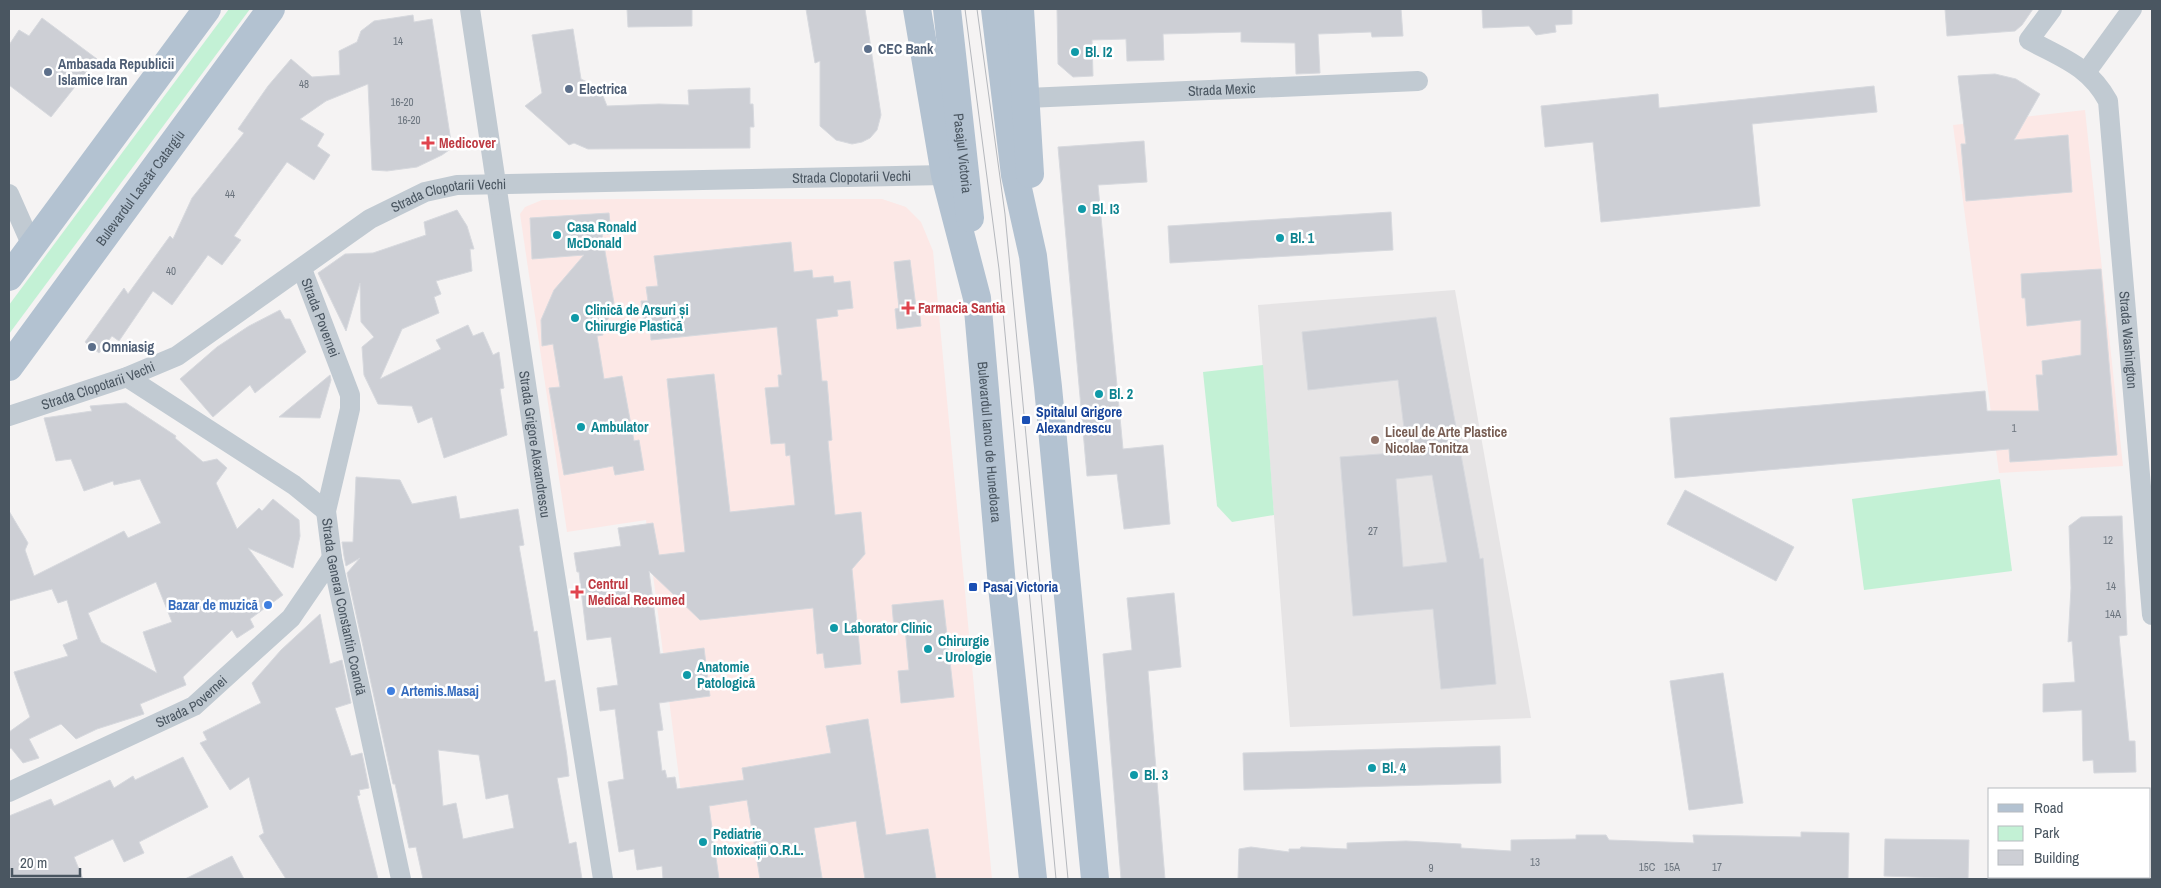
<svg xmlns="http://www.w3.org/2000/svg" width="2161" height="888" font-family="'Archivo Narrow',sans-serif">
	<style>
		.education { fill: #e6e4e5 }
		.medical { fill: #fce8e6 }
		.green { fill: #c3f1d5 }
		.building { fill: #cdcfd5; stroke: #d7d9de; fill-rule: evenodd }
		.lines { fill: none; stroke-linecap: round; stroke-linejoin: round }
		.street { stroke: #c1cad2; stroke-width: 20 }
		.primary { stroke: #b3c2d1; stroke-width: 28 }
		.tram { stroke: #b5b8bd; stroke-width: 1 }
		.service-dot { fill: #5c6f8a; stroke: #fff; stroke-width: 2 }
		.culture-dot { fill: #0f9aa8; stroke: #fff; stroke-width: 2 }
		.health-dot { fill: #e0444e; stroke: #fff; stroke-width: 2 }
		.transit-dot { fill: #1a4fb4; stroke: #fff; stroke-width: 2 }
		.education-dot { fill: #8d6e63; stroke: #fff; stroke-width: 2 }
		.shop-dot { fill: #3f7fe0; stroke: #fff; stroke-width: 2 }
		.labels { text-anchor: middle; stroke-width: 5; stroke-linejoin: round; paint-order: stroke }
		.number-label { font-size: 11px; fill: #6b747e }
		.service-label { font-size: 14px; font-weight: bold; fill: #4e5e75; stroke: #fff; text-anchor: start }
		.culture-label { font-size: 14px; font-weight: bold; fill: #0d838f; stroke: #fff; text-anchor: start }
		.street-label { font-size: 14px; fill: #4a5661; stroke: #fff }
		.health-label { font-size: 14px; font-weight: bold; fill: #be3a42; stroke: #fff; text-anchor: start }
		.transit-label { font-size: 14px; font-weight: bold; fill: #164399; stroke: #fff; text-anchor: start }
		.education-label { font-size: 14px; font-weight: bold; fill: #785e54; stroke: #fff; text-anchor: start }
		.shop-label { font-size: 14px; font-weight: bold; fill: #366cbe; stroke: #fff; text-anchor: end }
	</style>
	<rect width="100%" height="100%" fill="#f5f3f3"/>
	<path class="education" d="M 1455,290 L 1531,718 L 1290,727 L 1258,305 Z"/>
	<g class="medical">
		<path d="M 2085,110 L 2123,466 L 1999,473 L 1953,125 Z"/>
		<path d="M 625,199 L 882,199 L 906,207 L 921,222 L 933,251 L 992,879 L 692,879 L 646,520 L 567,532 L 520,214 L 525,207 L 542,200 Z"/>
	</g>
	<g class="green">
		<path d="M 229,9 L 250,9 L 9,334 L 9,305 Z"/>
		<path d="M 1263,365 L 1274,515 L 1232,522 L 1217,506 L 1203,372 Z"/>
		<path d="M 2000,479 L 2012,571 L 1864,590 L 1852,499 Z"/>
	</g>
	<g class="building">
		<path d="M 627,9 L 692,9 L 692,26 L 628,27 Z"/>
		<path d="M 806,9 L 865,9 L 881,115 L 877,130 L 870,138 L 862,142 L 852,144 L 836,140 L 820,126 L 820,61 L 815,63 Z"/>
		<path d="M 1057,9 L 1401,9 L 1403,36 L 1372,37 L 1371,32 L 1318,34 L 1320,73 L 1296,74 L 1295,43 L 1241,42 L 1241,32 L 1163,34 L 1164,60 L 1127,61 L 1126,39 L 1092,40 L 1093,76 L 1073,77 L 1058,64 Z"/>
		<path d="M 1482,9 L 1572,9 L 1572,24 L 1555,25 L 1556,32 L 1536,35 L 1529,26 L 1483,28 Z"/>
		<path d="M 1945,9 L 2033,9 L 2022,25 L 2015,31 L 1947,36 Z"/>
		<path d="M 413,15 L 414,22 L 432,19 L 452,148 L 442,155 L 417,167 L 387,171 L 372,170 L 368,84 L 326,101 L 300,119 L 324,134 L 317,146 L 330,155 L 314,180 L 287,162 L 234,236 L 241,240 L 222,265 L 208,255 L 172,305 L 153,291 L 119,341 L 112,336 L 99,353 L 85,342 L 124,288 L 128,294 L 170,236 L 173,239 L 192,198 L 244,133 L 238,129 L 268,86 L 291,59 L 312,77 L 340,75 L 339,51 L 357,42 L 361,31 L 374,21 Z"/>
		<path d="M 42,18 L 97,59 L 51,117 L 9,85 L 9,45 L 19,30 L 29,36 Z"/>
		<path d="M 573,29 L 581,79 L 593,85 L 603,96 L 607,106 L 659,104 L 689,105 L 688,90 L 750,88 L 750,104 L 753,104 L 754,127 L 750,127 L 750,148 L 588,149 L 574,143 L 569,145 L 525,106 L 542,93 L 532,35 Z"/>
		<path d="M 1995,74 L 2016,79 L 2040,94 L 2014,140 L 2068,135 L 2072,192 L 1966,201 L 1961,144 L 1966,144 L 1958,76 Z"/>
		<path d="M 1874,86 L 1877,112 L 1752,124 L 1760,206 L 1601,222 L 1593,142 L 1545,147 L 1541,106 L 1658,94 L 1659,108 Z"/>
		<path d="M 1144,141 L 1147,182 L 1098,185 L 1123,449 L 1163,445 L 1170,524 L 1124,529 L 1117,474 L 1087,476 L 1058,147 Z"/>
		<path d="M 457,210 L 467,226 L 474,249 L 470,249 L 472,271 L 436,281 L 441,294 L 434,297 L 439,313 L 402,329 L 380,379 L 441,349 L 436,340 L 468,325 L 473,336 L 483,332 L 493,355 L 499,352 L 504,388 L 500,389 L 507,435 L 444,458 L 432,417 L 418,423 L 412,406 L 378,404 L 364,375 L 362,347 L 374,337 L 361,322 L 360,283 L 346,331 L 318,273 L 345,254 L 373,253 L 426,235 L 424,222 Z"/>
		<path d="M 1391,212 L 1393,250 L 1170,263 L 1168,226 Z"/>
		<path d="M 609,213 L 611,234 L 602,234 L 614,303 L 608,319 L 601,327 L 603,335 L 597,336 L 604,379 L 622,376 L 634,441 L 639,440 L 644,470 L 615,475 L 613,466 L 564,475 L 549,388 L 560,387 L 553,344 L 542,346 L 541,320 L 554,290 L 584,255 L 532,259 L 530,218 Z"/>
		<path d="M 791,242 L 794,272 L 812,270 L 813,278 L 833,276 L 834,283 L 850,281 L 853,308 L 837,310 L 838,316 L 816,319 L 822,381 L 827,381 L 832,440 L 828,441 L 835,515 L 861,512 L 865,554 L 852,569 L 861,664 L 825,668 L 823,653 L 817,654 L 813,608 L 700,620 L 649,571 L 660,654 L 704,648 L 710,696 L 659,703 L 663,730 L 657,731 L 662,771 L 665,770 L 667,778 L 675,777 L 677,789 L 744,780 L 742,768 L 831,753 L 826,726 L 868,719 L 886,835 L 928,829 L 936,879 L 865,879 L 856,821 L 814,828 L 822,878 L 760,879 L 747,800 L 709,806 L 719,879 L 663,879 L 662,866 L 637,870 L 634,849 L 619,852 L 608,782 L 624,779 L 615,709 L 600,711 L 597,688 L 618,685 L 611,637 L 587,640 L 579,572 L 577,572 L 574,553 L 621,546 L 618,528 L 653,523 L 659,555 L 685,552 L 667,379 L 714,374 L 730,512 L 795,505 L 790,455 L 786,456 L 785,443 L 771,444 L 765,388 L 779,387 L 778,375 L 782,375 L 777,327 L 651,340 L 650,327 L 644,327 L 641,301 L 648,301 L 646,287 L 658,286 L 654,256 Z"/>
		<path d="M 910,260 L 916,307 L 919,307 L 921,326 L 897,329 L 895,309 L 899,308 L 894,262 Z"/>
		<path d="M 2101,269 L 2117,455 L 2010,462 L 2009,449 L 1675,478 L 1670,418 L 1985,391 L 1987,411 L 2039,411 L 2036,375 L 2043,375 L 2042,361 L 2081,355 L 2081,320 L 2027,326 L 2025,298 L 2022,298 L 2021,274 Z"/>
		<path d="M 280,310 L 285,319 L 290,319 L 306,352 L 255,393 L 250,385 L 213,417 L 180,379 L 217,347 L 249,326 Z"/>
		<path d="M 1436,317 L 1480,559 L 1483,558 L 1496,684 L 1441,689 L 1433,609 L 1353,616 L 1340,457 L 1407,452 L 1398,380 L 1308,390 L 1302,332 ZM 1432,475 L 1447,562 L 1403,567 L 1396,479 Z"/>
		<path d="M 330,375 L 331,380 L 320,418 L 279,417 Z"/>
		<path d="M 126,403 L 176,436 L 175,438 L 203,462 L 217,459 L 227,468 L 216,483 L 237,529 L 259,508 L 262,511 L 273,499 L 299,520 L 300,536 L 293,568 L 248,548 L 283,595 L 250,619 L 254,627 L 237,638 L 232,630 L 183,677 L 186,685 L 140,704 L 144,714 L 97,729 L 76,739 L 61,724 L 29,739 L 39,758 L 23,763 L 11,748 L 9,749 L 9,732 L 30,717 L 14,672 L 68,656 L 63,645 L 78,639 L 67,600 L 58,603 L 52,589 L 9,601 L 9,511 L 28,543 L 25,550 L 34,576 L 124,531 L 128,538 L 161,523 L 140,479 L 114,485 L 113,481 L 84,491 L 71,459 L 56,461 L 44,418 L 92,411 L 90,406 ZM 156,582 L 172,622 L 143,632 L 157,673 L 101,642 L 88,613 Z"/>
		<path d="M 356,477 L 400,480 L 412,504 L 456,496 L 460,519 L 518,509 L 524,545 L 519,546 L 534,632 L 537,631 L 545,682 L 555,680 L 567,756 L 569,776 L 557,778 L 569,844 L 576,842 L 582,879 L 423,879 L 416,847 L 409,848 L 395,784 L 393,784 L 347,573 L 360,558 L 346,566 L 344,556 L 342,542 L 353,542 ZM 438,750 L 479,755 L 486,799 L 508,794 L 514,828 L 463,839 L 456,803 L 443,806 Z"/>
		<path d="M 1685,490 L 1794,547 L 1776,581 L 1667,524 Z"/>
		<path d="M 2122,516 L 2127,635 L 2119,636 L 2129,741 L 2135,741 L 2136,772 L 2094,773 L 2093,760 L 2083,761 L 2082,710 L 2043,712 L 2043,684 L 2075,682 L 2072,641 L 2068,642 L 2071,588 L 2069,526 L 2081,517 Z"/>
		<path d="M 1174,593 L 1181,667 L 1148,671 L 1165,879 L 1121,879 L 1103,654 L 1132,650 L 1127,598 Z"/>
		<path d="M 943,600 L 954,697 L 901,703 L 898,671 L 909,670 L 905,628 L 894,629 L 892,605 Z"/>
		<path d="M 320,614 L 330,664 L 342,660 L 351,703 L 335,708 L 351,756 L 362,753 L 369,788 L 359,790 L 360,795 L 357,796 L 378,879 L 286,879 L 259,836 L 264,833 L 249,777 L 230,790 L 200,743 L 207,740 L 203,732 L 261,703 L 252,683 L 281,650 Z"/>
		<path d="M 1723,673 L 1743,803 L 1689,810 L 1670,681 Z"/>
		<path d="M 1500,746 L 1501,783 L 1244,790 L 1243,753 Z"/>
		<path d="M 183,757 L 208,807 L 139,842 L 144,853 L 124,862 L 113,839 L 74,857 L 83,879 L 9,879 L 9,816 L 51,799 L 54,806 L 110,780 L 114,788 L 133,776 L 135,780 Z"/>
		<path d="M 1801,832 L 1849,833 L 1848,879 L 1238,879 L 1239,849 L 1251,847 L 1289,852 L 1289,849 L 1300,849 L 1301,847 L 1347,849 L 1347,843 L 1406,841 L 1461,844 L 1461,848 L 1511,851 L 1511,840 L 1576,839 L 1576,835 L 1606,835 L 1609,840 L 1694,843 L 1693,835 L 1801,837 Z"/>
		<path d="M 1885,839 L 1969,840 L 1968,879 L 1884,876 Z"/>
		<path d="M 232,856 L 244,879 L 185,879 Z"/>
	</g>
	<g class="lines">
		<g class="street">
			<path id="s1" d="M 470,9 L 546,518 L 603,879"/>
			<path id="s2" d="M 2052,9 L 2029,40 C 2062,58 2089,66 2108,101 L 2152,615"/>
			<path d="M 2087,71 L 2132,9"/>
			<path id="s3" d="M 1027,98 L 1418,81"/>
			<path d="M 9,194 L 32,246"/>
			<path id="s4" d="M 302,269 L 350,395 L 350,409 L 326,511 L 332,558 L 401,879"/>
			<path d="M 127,377 L 294,485 L 326,511"/>
			<path id="s5" d="M 9,416 L 127,377 L 177,356 L 370,219 L 425,192 L 457,185 L 945,175"/>
			<path id="s6" d="M 9,792 L 194,706 L 291,618 L 332,558"/>
		</g>
		<g class="primary">
			<path id="s7" d="M 917,9 L 945,175 L 977,298 L 1002,586 L 1033,879"/>
			<path id="s8" d="M 947,9 L 970,218"/>
			<path d="M 995,9 L 1015,175 L 1033,256 L 1048,387 L 1095,879"/>
			<path d="M 1020,9 L 1030,174"/>
			<path d="M 9,277 L 207,9"/>
			<path id="s9" d="M 9,367 L 271,9"/>
		</g>
		<g class="tram">
			<path d="M 965,9 L 999,269 L 1056,879"/>
			<path d="M 977,9 L 1005,214 L 1068,879"/>
		</g>
	</g>
	<g class="service-dot">
		<circle cx="868" cy="49" r="5"/>
		<circle cx="48" cy="72" r="5"/>
		<circle cx="569" cy="89" r="5"/>
		<circle cx="92" cy="347" r="5"/>
	</g>
	<g class="culture-dot">
		<circle cx="1075" cy="52" r="5"/>
		<circle cx="1082" cy="209" r="5"/>
		<circle cx="557" cy="235" r="5"/>
		<circle cx="1280" cy="238" r="5"/>
		<circle cx="575" cy="318" r="5"/>
		<circle cx="1099" cy="394" r="5"/>
		<circle cx="581" cy="427" r="5"/>
		<circle cx="834" cy="628" r="5"/>
		<circle cx="928" cy="649" r="5"/>
		<circle cx="687" cy="675" r="5"/>
		<circle cx="1372" cy="768" r="5"/>
		<circle cx="1134" cy="775" r="5"/>
		<circle cx="703" cy="842" r="5"/>
	</g>
	<g class="health-dot">
		<path d="M425.5 135.5h5v5h5v5h-5v5h-5v-5h-5v-5h5z"/>
		<path d="M905.5 300.5h5v5h5v5h-5v5h-5v-5h-5v-5h5z"/>
		<path d="M574.5 584.5h5v5h5v5h-5v5h-5v-5h-5v-5h5z"/>
	</g>
	<g class="transit-dot">
		<rect x="1021" y="415" width="10" height="10" rx="2.5"/>
		<rect x="968" y="582" width="10" height="10" rx="2.5"/>
	</g>
	<circle class="education-dot" cx="1375" cy="440" r="5"/>
	<g class="shop-dot">
		<circle cx="268" cy="605" r="5"/>
		<circle cx="391" cy="691" r="5"/>
	</g>
	<g class="labels">
		<g class="number-label">
			<text x="398" y="45">14</text>
			<text x="304" y="88">48</text>
			<text x="402" y="106">16-20</text>
			<text x="409" y="124">16-20</text>
			<text x="230" y="198">44</text>
			<text x="171" y="275">40</text>
			<text x="2014" y="432">1</text>
			<text x="1373" y="535">27</text>
			<text x="2108" y="544">12</text>
			<text x="2111" y="590">14</text>
			<text x="2113" y="618">14A</text>
			<text x="1535" y="866">13</text>
			<text x="1647" y="871">15C</text>
			<text x="1672" y="871">15A</text>
			<text x="1717" y="871">17</text>
			<text x="1431" y="872">9</text>
		</g>
		<g class="service-label">
			<text x="878" y="54">CEC Bank</text>
			<text x="58" y="69">Ambasada Republicii<tspan x="58" dy="16">Islamice Iran</tspan></text>
			<text x="579" y="94">Electrica</text>
			<text x="102" y="352">Omniasig</text>
		</g>
		<g class="culture-label">
			<text x="1085" y="57">Bl. I2</text>
			<text x="1092" y="214">Bl. I3</text>
			<text x="567" y="232">Casa Ronald<tspan x="567" dy="16">McDonald</tspan></text>
			<text x="1290" y="243">Bl. 1</text>
			<text x="585" y="315">Clinică de Arsuri și<tspan x="585" dy="16">Chirurgie Plastică</tspan></text>
			<text x="1109" y="399">Bl. 2</text>
			<text x="591" y="432">Ambulator</text>
			<text x="844" y="633">Laborator Clinic</text>
			<text x="938" y="646">Chirurgie<tspan x="938" dy="16">- Urologie</tspan></text>
			<text x="697" y="672">Anatomie<tspan x="697" dy="16">Patologică</tspan></text>
			<text x="1382" y="773">Bl. 4</text>
			<text x="1144" y="780">Bl. 3</text>
			<text x="713" y="839">Pediatrie<tspan x="713" dy="16">Intoxicații O.R.L.</tspan></text>
		</g>
		<g class="street-label">
			<text dy="5" stroke="none"><textPath href="#s3" startOffset="195">Strada Mexic</textPath></text>
			<text dy="5" stroke="none"><textPath href="#s8" startOffset="145">Pasajul Victoria</textPath></text>
			<text dy="5" stroke="none"><textPath href="#s5" startOffset="904">Strada Clopotarii Vechi</textPath></text>
			<text dy="5" stroke="none"><textPath href="#s9" startOffset="222">Bulevardul Lascăr Catargiu</textPath></text>
			<text dy="5" stroke="none"><textPath href="#s5" startOffset="499">Strada Clopotarii Vechi</textPath></text>
			<text dy="5" stroke="none"><textPath href="#s4" startOffset="52">Strada Povernei</textPath></text>
			<text dy="5" stroke="none"><textPath href="#s2" startOffset="380">Strada Washington</textPath></text>
			<text dy="5" stroke="none"><textPath href="#s5" startOffset="94">Strada Clopotarii Vechi</textPath></text>
			<text dy="5" stroke="none"><textPath href="#s7" startOffset="440">Bulevardul Iancu de Hunedoara</textPath></text>
			<text dy="5" stroke="none"><textPath href="#s1" startOffset="440">Strada Grigore Alexandrescu</textPath></text>
			<text dy="5" stroke="none"><textPath href="#s4" startOffset="351">Strada General Constantin Coandă</textPath></text>
			<text dy="5" stroke="none"><textPath href="#s6" startOffset="204">Strada Povernei</textPath></text>
		</g>
		<g class="health-label">
			<text x="439" y="148">Medicover</text>
			<text x="918" y="313">Farmacia Santia</text>
			<text x="588" y="589">Centrul<tspan x="588" dy="16">Medical Recumed</tspan></text>
		</g>
		<g class="transit-label">
			<text x="1036" y="417">Spitalul Grigore<tspan x="1036" dy="16">Alexandrescu</tspan></text>
			<text x="983" y="592">Pasaj Victoria</text>
		</g>
		<g class="education-label">
			<text x="1385" y="437">Liceul de Arte Plastice<tspan x="1385" dy="16">Nicolae Tonitza</tspan></text>
		</g>
		<g class="shop-label">
			<text x="258" y="610">Bazar de muzică</text>
			<text x="401" y="696" text-anchor="start">Artemis.Masaj</text>
		</g>
	</g>
	<rect width="2161" height="888" fill="none" stroke="#4a5661" stroke-width="20"/>
	<rect x="1988" y="788" width="162" height="90" fill="#ffffff" stroke="#b7bbc0"/>
	<rect x="1998" y="804" width="25" height="8" fill="#b3c2d1" stroke="#b7bbc0"/>
	<text x="2034" y="813" font-size="15" fill="#4a5661">Road</text>
	<rect x="1998" y="826" width="25" height="15" fill="#c3f1d5" stroke="#b7bbc0"/>
	<text x="2034" y="838" font-size="15" fill="#4a5661">Park</text>
	<rect x="1998" y="850" width="25" height="15" fill="#cdcfd5" stroke="#b7bbc0"/>
	<text x="2034" y="863" font-size="15" fill="#4a5661">Building</text>
	<path d="M12 868v8h68v-8" fill="none" stroke="#4a5661" stroke-width="2.5"/>
	<text x="20" y="868" font-size="15" fill="#4a5661" stroke="#ffffff" stroke-width="4" paint-order="stroke">20 m</text>
</svg>
